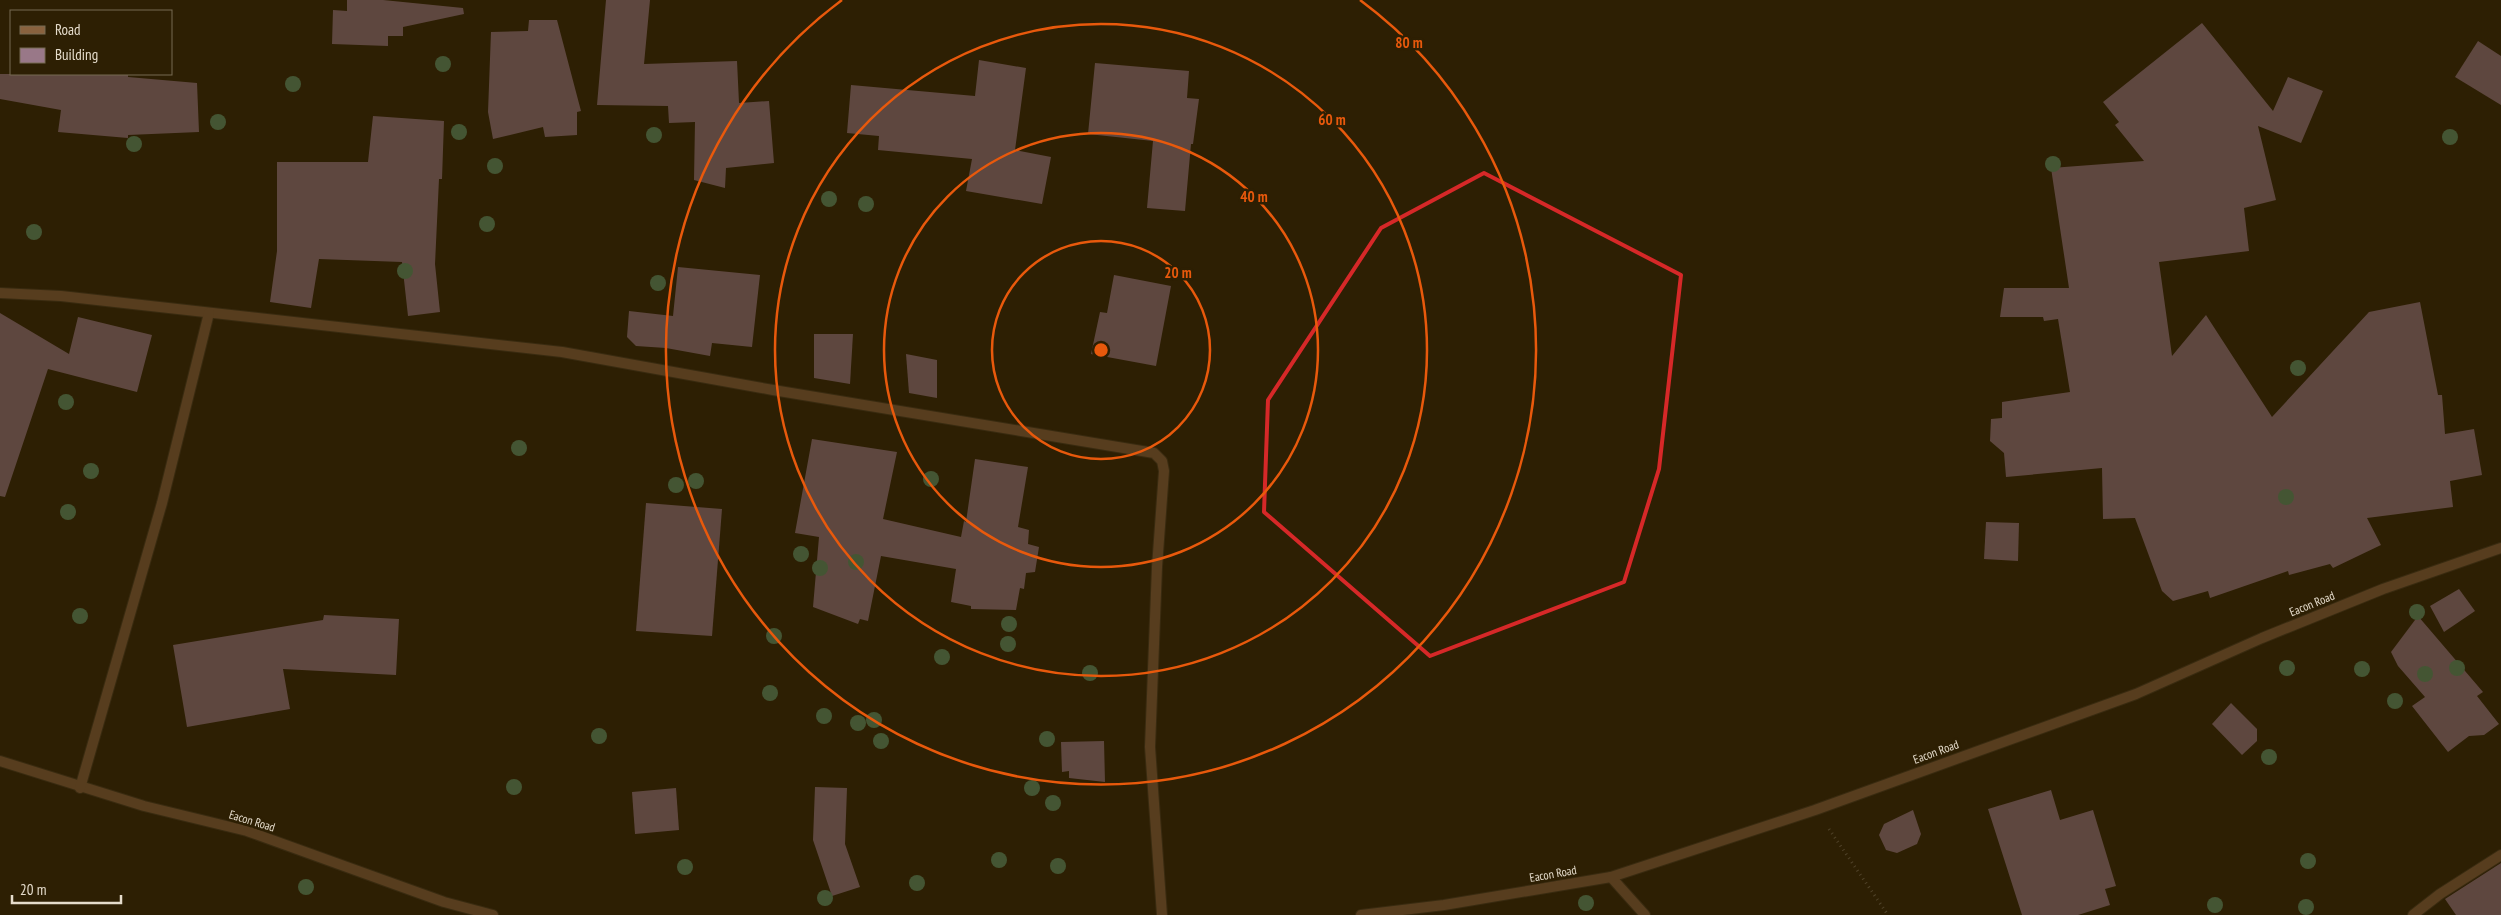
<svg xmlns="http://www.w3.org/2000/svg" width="2501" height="915" font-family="'PT Sans Narrow',sans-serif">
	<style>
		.building { fill: #997888 }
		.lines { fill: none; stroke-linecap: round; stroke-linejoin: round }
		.street-casing { stroke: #47391f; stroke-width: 12 }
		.path { stroke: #796e56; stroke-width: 3; stroke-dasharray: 1 4; stroke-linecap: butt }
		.street { stroke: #89623e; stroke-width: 10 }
		.tree { fill: #5f986e }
		.marked { fill: none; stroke: #d62828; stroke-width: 4; stroke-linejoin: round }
		.ring { fill: none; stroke: #e8590c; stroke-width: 2.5 }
		.labels { text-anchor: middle; stroke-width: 5; stroke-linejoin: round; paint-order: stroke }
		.street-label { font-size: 12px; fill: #e5dccc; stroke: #2d1f03 }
		.centre { fill: #e8590c; stroke: #2d1f03; stroke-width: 2.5 }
		.ring-label { font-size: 15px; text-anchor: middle; font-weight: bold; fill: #e8590c; stroke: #2d1f03; stroke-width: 5; stroke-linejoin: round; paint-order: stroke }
	</style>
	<rect width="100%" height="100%" fill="#2d1f03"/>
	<g class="building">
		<path d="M 347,0 L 383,0 L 463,8 L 464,14 L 403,27 L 403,36 L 388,36 L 388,46 L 332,44 L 333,10 L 347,11 Z"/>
		<path d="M 606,0 L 650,0 L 644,64 L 737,61 L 739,103 L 769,101 L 774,163 L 726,168 L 725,188 L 694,180 L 695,122 L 669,123 L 668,106 L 597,105 Z"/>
		<path d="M 529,20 L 557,20 L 581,111 L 577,112 L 577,135 L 545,137 L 543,127 L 493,139 L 488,112 L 491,32 L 528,31 Z"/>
		<path d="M 2202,23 L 2273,111 L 2288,77 L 2323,91 L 2301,143 L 2258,126 L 2276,200 L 2244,208 L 2249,251 L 2159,262 L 2172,356 L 2206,315 L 2272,417 L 2369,312 L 2420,302 L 2438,395 L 2442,395 L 2445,434 L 2474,429 L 2482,475 L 2450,481 L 2453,507 L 2367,518 L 2381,545 L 2333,568 L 2330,564 L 2289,575 L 2288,571 L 2210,598 L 2208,591 L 2173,601 L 2162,591 L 2135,518 L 2103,519 L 2102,468 L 2006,477 L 2004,453 L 1990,441 L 1991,419 L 2002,418 L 2002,402 L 2070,392 L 2058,319 L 2044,321 L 2043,317 L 2000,317 L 2004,288 L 2069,288 L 2051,168 L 2144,161 L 2115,125 L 2119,122 L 2103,102 Z"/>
		<path d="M 2478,41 L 2501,56 L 2501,105 L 2455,77 Z"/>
		<path d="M 979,60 L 1026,68 L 1015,150 L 1051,157 L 1042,204 L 966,191 L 972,159 L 878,150 L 879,136 L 847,133 L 851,85 L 975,96 Z"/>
		<path d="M 1095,63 L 1189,71 L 1187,98 L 1199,99 L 1193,144 L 1191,144 L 1185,211 L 1147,208 L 1153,141 L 1088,134 Z"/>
		<path d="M 0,74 L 128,74 L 128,77 L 197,83 L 199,132 L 128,135 L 128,138 L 58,132 L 61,110 L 0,99 Z"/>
		<path d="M 373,116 L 444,121 L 442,179 L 439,179 L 435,264 L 440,312 L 408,316 L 402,262 L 319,259 L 311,308 L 270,302 L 277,251 L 277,162 L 368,162 Z"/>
		<path d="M 678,267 L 760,275 L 752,347 L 712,343 L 710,356 L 666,348 L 636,346 L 627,337 L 629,311 L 673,316 Z"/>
		<path d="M 1114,275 L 1171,286 L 1156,366 L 1091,354 L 1100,312 L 1107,313 Z"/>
		<path d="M 0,313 L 69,354 L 78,317 L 152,335 L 137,392 L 48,369 L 5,497 L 0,496 Z"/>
		<path d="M 814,334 L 853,334 L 850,384 L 814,378 Z"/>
		<path d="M 906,354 L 937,360 L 937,398 L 909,393 Z"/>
		<path d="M 812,439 L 897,452 L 883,519 L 961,537 L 964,521 L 966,522 L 975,459 L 1028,467 L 1018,527 L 1029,530 L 1028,544 L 1039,547 L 1035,572 L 1026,573 L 1024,589 L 1020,588 L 1016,610 L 971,609 L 971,606 L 951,602 L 956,569 L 881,556 L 868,621 L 860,619 L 858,624 L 813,607 L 819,537 L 795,533 Z"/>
		<path d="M 646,503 L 722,509 L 712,636 L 636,631 Z"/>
		<path d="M 1986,522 L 2019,523 L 2018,561 L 1984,559 Z"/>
		<path d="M 2459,589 L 2475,611 L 2444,632 L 2430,606 Z"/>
		<path d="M 324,615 L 399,619 L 396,675 L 283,669 L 290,709 L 187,727 L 173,645 L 323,620 Z"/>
		<path d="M 2418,616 L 2483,692 L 2477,696 L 2499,724 L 2484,735 L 2469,736 L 2448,752 L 2412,706 L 2425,697 L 2398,666 L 2391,652 Z"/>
		<path d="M 2231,703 L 2257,729 L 2257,741 L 2242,755 L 2212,724 Z"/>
		<path d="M 1104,741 L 1105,782 L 1069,778 L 1069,771 L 1062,772 L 1061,742 Z"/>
		<path d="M 815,787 L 847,788 L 845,844 L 860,887 L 832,896 L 813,840 Z"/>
		<path d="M 676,788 L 679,830 L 635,834 L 632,792 Z"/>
		<path d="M 2051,790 L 2060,820 L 2093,810 L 2116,886 L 2105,889 L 2110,905 L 2078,915 L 2022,915 L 1988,809 Z"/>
		<path d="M 1913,810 L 1921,834 L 1917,844 L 1897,853 L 1886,850 L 1879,835 L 1884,824 Z"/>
		<path d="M 2501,863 L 2501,915 L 2456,915 L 2445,899 Z"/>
	</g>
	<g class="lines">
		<g class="street-casing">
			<g id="street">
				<path d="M 0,293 L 61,296 L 562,352 L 773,390 L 1154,453 L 1162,461 L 1164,471 L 1157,567 L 1150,747 L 1162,915"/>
				<path d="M 0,761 L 144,806 L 247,831 L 444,902 L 493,915"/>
				<path d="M 80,788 L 162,503 L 209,313"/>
				<path d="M 1611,877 L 1645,915"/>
				<path d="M 1361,915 L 1444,905 L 1611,877 L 1815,810 L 2136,694 L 2262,638 L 2383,589 L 2501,548"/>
				<path d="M 2413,915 L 2440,894 L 2501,855"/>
			</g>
		</g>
		<path class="path" d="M 1829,829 L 1888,915"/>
		<use href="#street" class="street"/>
	</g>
	<g class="tree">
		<circle cx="443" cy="64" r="8"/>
		<circle cx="293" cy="84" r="8"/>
		<circle cx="218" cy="122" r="8"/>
		<circle cx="459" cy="132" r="8"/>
		<circle cx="654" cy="135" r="8"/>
		<circle cx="2450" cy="137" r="8"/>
		<circle cx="134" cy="144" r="8"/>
		<circle cx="2053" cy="164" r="8"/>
		<circle cx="495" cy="166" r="8"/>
		<circle cx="829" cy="199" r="8"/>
		<circle cx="866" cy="204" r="8"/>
		<circle cx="487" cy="224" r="8"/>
		<circle cx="34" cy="232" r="8"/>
		<circle cx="405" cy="271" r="8"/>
		<circle cx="658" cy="283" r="8"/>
		<circle cx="2298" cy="368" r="8"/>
		<circle cx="66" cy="402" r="8"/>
		<circle cx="519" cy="448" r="8"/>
		<circle cx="91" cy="471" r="8"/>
		<circle cx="931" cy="479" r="8"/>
		<circle cx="696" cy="481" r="8"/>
		<circle cx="676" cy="485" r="8"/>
		<circle cx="2286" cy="497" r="8"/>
		<circle cx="68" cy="512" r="8"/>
		<circle cx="801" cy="554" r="8"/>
		<circle cx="856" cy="562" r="8"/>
		<circle cx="820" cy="568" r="8"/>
		<circle cx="2417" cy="612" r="8"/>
		<circle cx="80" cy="616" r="8"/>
		<circle cx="1009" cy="624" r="8"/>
		<circle cx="774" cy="636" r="8"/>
		<circle cx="1008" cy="644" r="8"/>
		<circle cx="942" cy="657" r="8"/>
		<circle cx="2287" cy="668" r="8"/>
		<circle cx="2457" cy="668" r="8"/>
		<circle cx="2362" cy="669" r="8"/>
		<circle cx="1090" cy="673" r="8"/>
		<circle cx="2425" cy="674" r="8"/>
		<circle cx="770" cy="693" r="8"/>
		<circle cx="2395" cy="701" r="8"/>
		<circle cx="824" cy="716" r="8"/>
		<circle cx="874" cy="720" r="8"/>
		<circle cx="858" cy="723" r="8"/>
		<circle cx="599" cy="736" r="8"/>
		<circle cx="1047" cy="739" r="8"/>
		<circle cx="881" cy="741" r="8"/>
		<circle cx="2269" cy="757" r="8"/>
		<circle cx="514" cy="787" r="8"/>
		<circle cx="1032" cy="788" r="8"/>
		<circle cx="1053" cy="803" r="8"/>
		<circle cx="999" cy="860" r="8"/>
		<circle cx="2308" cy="861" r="8"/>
		<circle cx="1058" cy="866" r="8"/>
		<circle cx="685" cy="867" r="8"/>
		<circle cx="917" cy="883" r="8"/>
		<circle cx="306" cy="887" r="8"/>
		<circle cx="825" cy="898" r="8"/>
		<circle cx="1586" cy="903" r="8"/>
		<circle cx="2215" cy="905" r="8"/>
		<circle cx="2306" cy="907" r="8"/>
	</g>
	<path d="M0 0H2501V915H0ZM 1484,173 L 1681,275 L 1659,469 L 1624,582 L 1430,656 L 1264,512 L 1268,400 L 1381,228 Z" fill="#2d1f03" fill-opacity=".55" fill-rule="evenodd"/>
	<path class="marked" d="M 1484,173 L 1681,275 L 1659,469 L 1624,582 L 1430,656 L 1264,512 L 1268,400 L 1381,228 Z"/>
	<g class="ring">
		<circle cx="1101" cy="350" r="109"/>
		<circle cx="1101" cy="350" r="217"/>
		<circle cx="1101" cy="350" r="326"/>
		<path d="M1360 0A435 435 0 1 1 842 0"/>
	</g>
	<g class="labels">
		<g class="street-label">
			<text transform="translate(2312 604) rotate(-22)" y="4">Eacon Road</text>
			<text transform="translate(1936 752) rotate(-20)" y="4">Eacon Road</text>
			<text transform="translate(252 821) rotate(17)" y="4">Eacon Road</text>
			<text transform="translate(1553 874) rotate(-10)" y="4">Eacon Road</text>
		</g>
	</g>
	<circle cx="1101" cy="350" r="8" class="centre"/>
	<g class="ring-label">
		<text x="1409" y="48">80 m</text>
		<text x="1332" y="125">60 m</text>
		<text x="1254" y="202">40 m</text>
		<text x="1178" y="278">20 m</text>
	</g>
	<rect x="10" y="10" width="162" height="65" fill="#2d1f03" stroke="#776b53"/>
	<rect x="20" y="26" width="25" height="8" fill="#89623e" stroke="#776b53"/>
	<text x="55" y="35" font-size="15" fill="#e5dccc">Road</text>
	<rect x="20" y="48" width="25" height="15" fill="#997888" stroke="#776b53"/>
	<text x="55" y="60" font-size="15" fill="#e5dccc">Building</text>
	<path d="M12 895v8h109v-8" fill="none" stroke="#e5dccc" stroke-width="2.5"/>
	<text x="20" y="895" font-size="15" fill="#e5dccc" stroke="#2d1f03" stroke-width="4" paint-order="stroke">20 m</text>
</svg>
